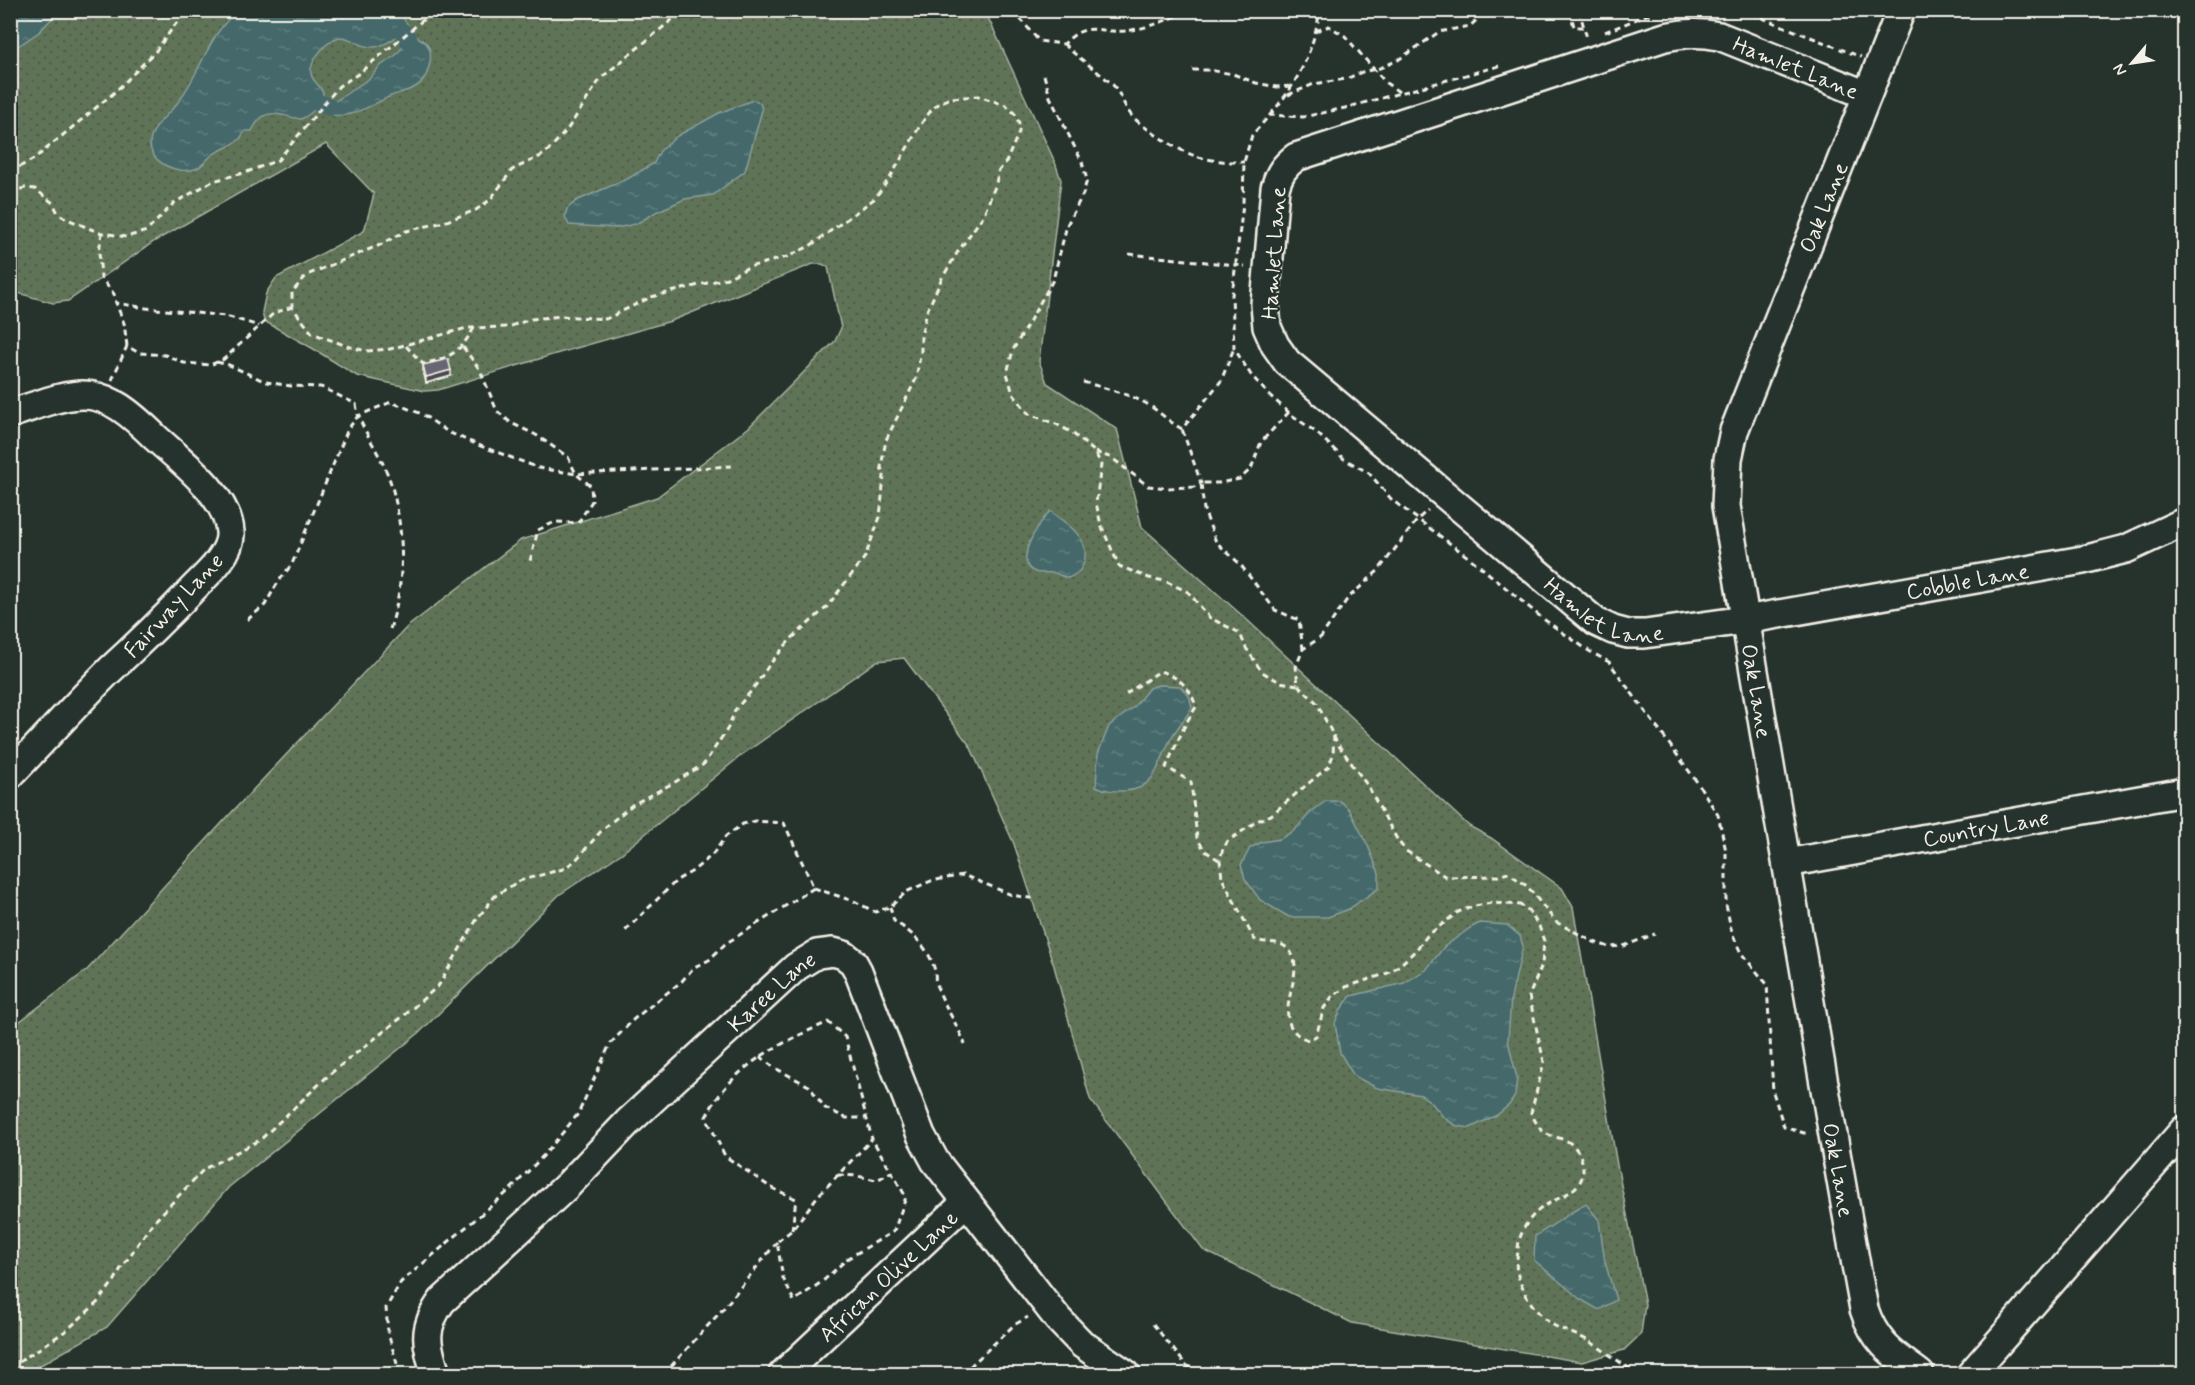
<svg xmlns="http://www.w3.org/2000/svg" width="2195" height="1385" font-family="Mynerve,sans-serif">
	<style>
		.grass { fill: url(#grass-dots); stroke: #a9b29f; stroke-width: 1.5 }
		.water { fill: url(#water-ripples); stroke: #8b9f9c; stroke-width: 1.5 }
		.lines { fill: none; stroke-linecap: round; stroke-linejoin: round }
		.canal { stroke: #45696a; stroke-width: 18 }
		.minor-casing { stroke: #f4f1e8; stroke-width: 32 }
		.path { stroke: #f4f1e8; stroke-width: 3; stroke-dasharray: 6 4.5; stroke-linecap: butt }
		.minor { stroke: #26332d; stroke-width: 27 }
		.wall { fill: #595862; stroke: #f4f1e8; stroke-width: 1.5 }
		.shaded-wall { fill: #494750; stroke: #f4f1e8; stroke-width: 1.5 }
		.building { fill: #686672; stroke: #f4f1e8; stroke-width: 1.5 }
		.labels { text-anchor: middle; stroke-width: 4.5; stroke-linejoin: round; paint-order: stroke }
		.street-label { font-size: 22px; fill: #f4f1e8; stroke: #26332d }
	</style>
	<defs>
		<pattern id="grass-dots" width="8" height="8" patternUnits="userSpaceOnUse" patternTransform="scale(1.5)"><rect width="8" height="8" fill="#5e7356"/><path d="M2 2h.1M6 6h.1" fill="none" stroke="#525b4d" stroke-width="1.8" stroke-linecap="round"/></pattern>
		<pattern id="water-ripples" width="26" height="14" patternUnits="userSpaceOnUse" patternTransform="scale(1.5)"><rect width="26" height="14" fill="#45696a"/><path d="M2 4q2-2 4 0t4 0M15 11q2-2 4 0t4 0" fill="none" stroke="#607f7f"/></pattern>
	</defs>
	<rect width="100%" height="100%" fill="#26332d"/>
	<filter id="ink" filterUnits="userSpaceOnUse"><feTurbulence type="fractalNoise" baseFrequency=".0167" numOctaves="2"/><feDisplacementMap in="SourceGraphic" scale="12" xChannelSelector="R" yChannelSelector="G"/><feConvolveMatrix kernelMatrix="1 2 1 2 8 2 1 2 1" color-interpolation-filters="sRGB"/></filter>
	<g filter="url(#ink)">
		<path class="grass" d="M 10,11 L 985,11 L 1055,162 L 1061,180 L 1039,361 L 1047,383 L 1117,429 L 1142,527 L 1245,618 L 1469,826 L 1491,838 L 1562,888 L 1573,907 L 1617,1165 L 1645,1304 L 1641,1334 L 1624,1350 L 1582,1362 L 1352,1323 L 1203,1250 L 1090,1099 L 1054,966 L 1014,844 L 970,746 L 904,658 L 877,661 L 743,754 L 622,853 L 559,895 L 419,1033 L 229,1187 L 107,1327 L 25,1374 L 11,1374 L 11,1028 L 87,970 L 232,812 L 407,627 L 521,540 L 657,497 L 748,428 L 835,341 L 841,328 L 828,267 L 822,264 L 813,264 L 671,321 L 552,355 L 438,390 L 425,391 L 357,376 L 312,348 L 264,321 L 262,312 L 266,293 L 276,278 L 364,231 L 374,194 L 326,144 L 155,241 L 68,301 L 53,303 L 11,291 Z"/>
		<g class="water">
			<path d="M 11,10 L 59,10 L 59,11 L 39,32 L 11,51 Z"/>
			<path d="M 237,11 L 398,11 L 409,26 C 398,35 388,46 373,47 C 355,48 345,26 326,45 C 319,52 310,63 311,73 C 311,80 318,83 321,89 C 329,100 310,115 301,119 C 278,116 265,104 252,131 L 245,131 C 244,133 241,137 240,139 C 232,146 221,149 212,155 C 206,160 202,167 195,169 C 178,175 150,163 150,143 C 151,128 166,116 175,106 C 200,76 207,36 237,11 Z"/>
			<path d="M 416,36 C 419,38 424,41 427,44 C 435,55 428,79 417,86 C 409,91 399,93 391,96 C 375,103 343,124 326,112 L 331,104 L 370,78 L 379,67 L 396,55 L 405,44 Z"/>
			<path d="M 753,100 L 760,103 L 762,110 L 745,171 L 713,195 L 685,199 L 656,212 L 636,224 L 616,228 L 569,225 L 565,217 L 567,209 L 576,201 L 629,178 L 654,163 L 660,151 L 677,136 L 719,113 Z"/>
			<path d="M 1050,511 C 1065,523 1088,535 1085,558 C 1083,569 1078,574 1068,578 C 1063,577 1059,574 1054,573 C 1048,572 1040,574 1035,572 C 1011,562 1040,522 1050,511 Z"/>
			<path d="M 1158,685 L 1180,686 L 1189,696 L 1192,707 C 1187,717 1179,725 1173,735 C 1159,758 1158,791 1124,791 C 1114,791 1105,791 1096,786 L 1098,754 L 1109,726 L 1134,707 L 1149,688 Z"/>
			<path d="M 1326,801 L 1340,801 L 1349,809 L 1368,846 L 1379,873 L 1379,888 L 1349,909 L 1328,917 L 1289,917 L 1260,900 L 1245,879 L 1241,865 L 1250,848 L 1262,842 L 1280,839 L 1295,830 L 1311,812 Z"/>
			<path d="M 1480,923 L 1507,925 L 1520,936 L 1523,946 L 1511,998 L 1508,1041 L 1517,1078 L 1515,1096 L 1509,1105 L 1497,1115 L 1470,1128 L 1457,1126 L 1444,1118 L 1431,1102 L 1421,1095 L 1377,1088 L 1354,1076 L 1340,1053 L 1335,1023 L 1341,1009 L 1351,996 L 1404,983 L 1426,970 L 1444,947 L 1470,928 Z"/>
			<path d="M 1586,1204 L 1599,1220 L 1605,1262 L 1616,1300 L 1599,1310 L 1580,1299 L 1534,1260 L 1535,1236 C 1553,1226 1568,1213 1586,1204 Z"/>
		</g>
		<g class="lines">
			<g class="canal">
				<path d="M 403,32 L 409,40"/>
				<path d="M 319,103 L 329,107"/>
			</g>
			<g class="minor-casing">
				<g id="minor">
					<path id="s1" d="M 1901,10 L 1734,431 L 1728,459 L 1726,506 C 1772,774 1815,1042 1864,1309 C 1875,1343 1893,1354 1920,1374"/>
					<path id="s2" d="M 1867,95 L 1719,36 C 1700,32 1685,33 1665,37 L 1296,157 C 1284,166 1279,174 1275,188 L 1265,304 L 1267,327 L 1275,345 L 1287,362 L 1596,622 L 1613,630 L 1628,634 L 1645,634 L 1745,620 L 2083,560 L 2126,549 L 2184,522"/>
					<path d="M 10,414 C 83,389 98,381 156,438 C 181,461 228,496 230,532 C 231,542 225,553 219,561 C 210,573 198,583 188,594 C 163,620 137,645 110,670 C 76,704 44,740 10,775"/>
					<path id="s3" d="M 1787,863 L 2184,792"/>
					<path id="s4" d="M 436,1374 C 426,1344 422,1328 442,1301 L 568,1185 L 628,1122 L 796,967 L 817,954 L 833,952 L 844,955 L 853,962 L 858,971 L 921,1135 L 935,1161 L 1058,1319 L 1082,1344 L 1126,1374"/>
					<path id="s5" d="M 783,1374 L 966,1202"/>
					<path d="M 1971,1374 L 2184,1130"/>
				</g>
			</g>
			<g class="path">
				<path d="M 1013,10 L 1039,41 L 1064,44 C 1086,20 1098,33 1125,31 C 1145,29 1170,20 1188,10"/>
				<path d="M 1570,10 L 1574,27 L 1583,27"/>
				<path d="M 1579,10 L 1587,38"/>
				<path d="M 1742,10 L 1861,57"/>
				<path d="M 1316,31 L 1329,26 L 1345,36 L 1386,83 L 1402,94"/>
				<path d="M 1605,32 L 1659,10"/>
				<path d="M 1064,44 C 1079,59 1097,70 1113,85 C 1121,94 1124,107 1132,116 C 1142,127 1175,148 1190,154 C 1206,161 1227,162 1244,162"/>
				<path d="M 1499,66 L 1345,108 L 1303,117 L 1270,115 L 1252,135 L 1244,162 L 1243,204 L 1232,295 L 1234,348 L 1251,375 L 1269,395 L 1293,416 L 1317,433 L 1344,459 L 1369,473 L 1392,500 L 1476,563 L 1542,618 L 1589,651 L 1609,662 L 1697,782 L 1718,815 L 1726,851 L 1726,905 L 1732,933 L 1741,953 L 1767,984 L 1773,1092 L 1784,1127 L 1804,1133 L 1810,1133"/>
				<path d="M 1192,70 L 1209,70 L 1233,74 L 1256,83 L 1277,87 L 1292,86"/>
				<path d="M 1044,75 L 1050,97 L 1082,162 L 1087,180 L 1083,194 L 1067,225 L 1053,280 L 1013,350 L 1007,373 L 1013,394 L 1029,414 L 1056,424 L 1071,432 L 1095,452 L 1101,465 L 1096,503 L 1101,525 L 1119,566 L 1149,578 L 1165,581 L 1188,592 L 1210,618 L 1236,631 L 1241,636 L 1246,648 L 1262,672 L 1280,682 L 1298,685 L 1296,667 L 1303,649 L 1321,637 L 1348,598 L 1378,571 L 1418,519 L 1428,510"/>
				<path d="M 1288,95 L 1314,84 L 1346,79 L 1362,72 L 1380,68 L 1398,60 L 1439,32 L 1470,26 L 1488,10"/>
				<path d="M 1270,115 C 1298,83 1313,52 1320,10"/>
				<path d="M 10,172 L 34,159 L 115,92 L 155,52 L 186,10"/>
				<path d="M 10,192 L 25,188 L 35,189 L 53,203 L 58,213 L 65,218 L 98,232 L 126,237 L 147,231 L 174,203 L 213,181 L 247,172 L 278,160 L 339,86 L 358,74 L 435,10"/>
				<path d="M 102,232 L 99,251 L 101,278 L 114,294 L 116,303"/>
				<path d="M 1129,254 L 1245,266"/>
				<path d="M 127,346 L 124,323 L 116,303 L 146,308 L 226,316 L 259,326"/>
				<path d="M 406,346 L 423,364 C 452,357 459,353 474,328"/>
				<path d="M 463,347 L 480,370 L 497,411 L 511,423 L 536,435 L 568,457 L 576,474 L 591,486 L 592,501 L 578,523 L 555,522 L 538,530 L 530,561"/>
				<path d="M 217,362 L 229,365 L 266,382 L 291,386 L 321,387 L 356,404 L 358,416 L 348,429 L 292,564 L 278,582 L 265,605 L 247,620"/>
				<path d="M 112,380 L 127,346 L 139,353 L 165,355 L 184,363 L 210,365 L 224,359 L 274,313 L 292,307"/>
				<path d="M 1083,382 C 1104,388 1127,393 1147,404 C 1159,411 1169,422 1182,429 L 1221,381 L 1234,348"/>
				<path d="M 1289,412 L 1261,442 L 1251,469 L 1240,479 L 1219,483 L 1201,483 L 1204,510 L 1216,542 L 1240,564 L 1275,610 L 1299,620 L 1303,649"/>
				<path d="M 1095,452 L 1112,458 L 1148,486 L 1169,488 L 1194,487 L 1201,483 L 1182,429"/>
				<path d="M 390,629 C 405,583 405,534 392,487 C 385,462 369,440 358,416 L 391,402 L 422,414 L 448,432 L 478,445 L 539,468 L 576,474 L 733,466"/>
				<path d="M 1298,685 L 1317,703 L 1337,743 L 1367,785 L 1398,841 L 1406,851 L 1446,877 L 1498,876 L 1508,873 L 1527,886 L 1556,922 L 1594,942 L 1609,947 L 1624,946 L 1655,934"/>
				<path d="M 1126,694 L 1160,671 C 1179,677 1191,688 1196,707 L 1186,723 L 1166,767 L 1191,782 L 1197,838 L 1205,851 L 1219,860"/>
				<path d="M 1334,735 L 1333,755 L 1329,766 L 1271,815 L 1257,821 L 1228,841 L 1223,848 L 1220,860 L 1222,878 L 1254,939 C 1266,945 1278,939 1288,949 C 1312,972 1262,1023 1308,1040 L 1316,1036 L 1324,1008 L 1332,997 L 1346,987 L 1388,973 L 1400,965 L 1416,950 L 1427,936 L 1458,912 L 1474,906 L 1492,903 L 1520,905 L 1528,910 L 1539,926 L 1544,941 L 1542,965 L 1529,996 L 1544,1062 L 1531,1113 C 1535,1120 1538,1128 1544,1132 C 1551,1137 1558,1137 1565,1140 C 1576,1145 1583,1157 1583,1169 C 1584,1190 1561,1196 1546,1205 C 1531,1214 1519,1231 1518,1249 C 1518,1256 1515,1264 1517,1271 C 1521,1292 1537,1316 1555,1326 C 1565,1331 1575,1334 1585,1339 C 1603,1349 1620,1363 1638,1374"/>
				<path d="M 814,888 L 856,902 L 875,912 L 890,907 L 906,892 L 931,881 L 963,875 L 1012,895 L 1035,899"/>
				<path d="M 890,907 L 894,921 C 912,932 930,949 935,971 C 936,978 934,982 938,989 C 946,1009 957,1024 965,1044"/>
				<path d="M 760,1056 L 773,1067 L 809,1086 L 825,1108 L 846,1118 L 867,1118"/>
				<path d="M 838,1175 L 857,1176 L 877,1180 L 891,1172"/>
				<path d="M 792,1230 L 796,1199 L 770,1187 L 725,1156 L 706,1117 C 732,1065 779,1044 828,1022 L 845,1037 L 872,1139 L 817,1197 L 792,1230 L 777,1242 L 783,1278 L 794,1301 L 823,1281 L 847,1259 L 894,1231 L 906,1197 L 872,1139"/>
				<path d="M 1153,1324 L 1186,1365 L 1204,1374"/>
				<path d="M 10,1368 L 67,1330 L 97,1303 L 115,1280 L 120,1270 L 151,1225 L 204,1169 L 260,1140 L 331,1073 L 406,1014 L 439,985 L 477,919 L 495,896 L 519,881 L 563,869 L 575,861 L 603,829 L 632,805 L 675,782 L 704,764 L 728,728 L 735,710 L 753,689 L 769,665 L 791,639 L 826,608 L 865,557 L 880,517 L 884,476 L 881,467 L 886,440 L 916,379 L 921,351 L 921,336 L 927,311 L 941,280 L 957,253 L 983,216 L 996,184 L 998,172 L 1006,162 L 1019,132 L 1019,123 L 1015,114 L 1006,105 L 978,96 L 951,98 L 941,102 L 932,109 L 921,124 L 890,178 L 874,199 L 810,246 L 787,257 L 749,267 L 727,278 L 651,297 L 606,319 L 562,316 L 531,319 L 508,327 L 467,328 L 390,349 L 366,351 L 347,346 L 312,333 L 292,307 L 292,292 L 307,275 L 380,245 L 406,231 L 444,222 L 476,210 L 490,200 L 512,170 L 545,154 L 567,130 L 601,78 L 684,10"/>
				<path d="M 400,1374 L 388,1333 L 386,1308 L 401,1282 L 510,1190 L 545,1154 L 578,1114 L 610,1044 L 634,1019 L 682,981 L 694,967 L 709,960 L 725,944 L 814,888 L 784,823 L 755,821 L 743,824 L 726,836 L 713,854 L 693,871 L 677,880 L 625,931"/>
				<path d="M 664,1374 L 723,1309 L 777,1242"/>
				<path d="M 962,1374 L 1014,1325 L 1028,1317"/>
			</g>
			<use href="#minor" class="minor"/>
		</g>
		<path class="wall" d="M 423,365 L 451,376 L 426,383 L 423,371 Z"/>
		<path class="shaded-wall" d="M 451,370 L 451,376 L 426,383 L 426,377 Z"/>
		<path class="building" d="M 448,359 L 451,370 L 426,377 L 423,365 Z"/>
	</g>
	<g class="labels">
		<g class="street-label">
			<text transform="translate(1796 67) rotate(22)" y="8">Hamlet Lane</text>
			<text transform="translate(1823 207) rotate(-68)" y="8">Oak Lane</text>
			<text transform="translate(1273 253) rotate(-86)" y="8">Hamlet Lane</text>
			<text dy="8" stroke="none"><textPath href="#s2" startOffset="1602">Cobble Lane</textPath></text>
			<text dy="8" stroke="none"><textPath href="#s2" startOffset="1227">Hamlet Lane</textPath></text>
			<text transform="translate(173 605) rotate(-47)" y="8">Fairway Lane</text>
			<text dy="8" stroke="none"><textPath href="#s1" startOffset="716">Oak Lane</textPath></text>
			<text dy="8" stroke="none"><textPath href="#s3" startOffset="202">Country Lane</textPath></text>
			<text dy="8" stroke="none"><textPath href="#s4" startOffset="530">Karee Lane</textPath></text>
			<text dy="8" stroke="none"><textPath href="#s1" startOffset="1202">Oak Lane</textPath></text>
			<text dy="8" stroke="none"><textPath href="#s5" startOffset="144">African Olive Lane</textPath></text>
		</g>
	</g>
	<rect width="2195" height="1385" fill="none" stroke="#26332d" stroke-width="36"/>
	<rect x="18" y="18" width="2159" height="1349" fill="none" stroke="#f4f1e8" stroke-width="2" filter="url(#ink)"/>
	<g transform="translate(2132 63) rotate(241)" stroke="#26332d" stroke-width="4.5" paint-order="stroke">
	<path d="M0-4.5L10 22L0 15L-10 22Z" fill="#f4f1e8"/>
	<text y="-9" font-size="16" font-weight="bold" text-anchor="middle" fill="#f4f1e8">N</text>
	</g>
</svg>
